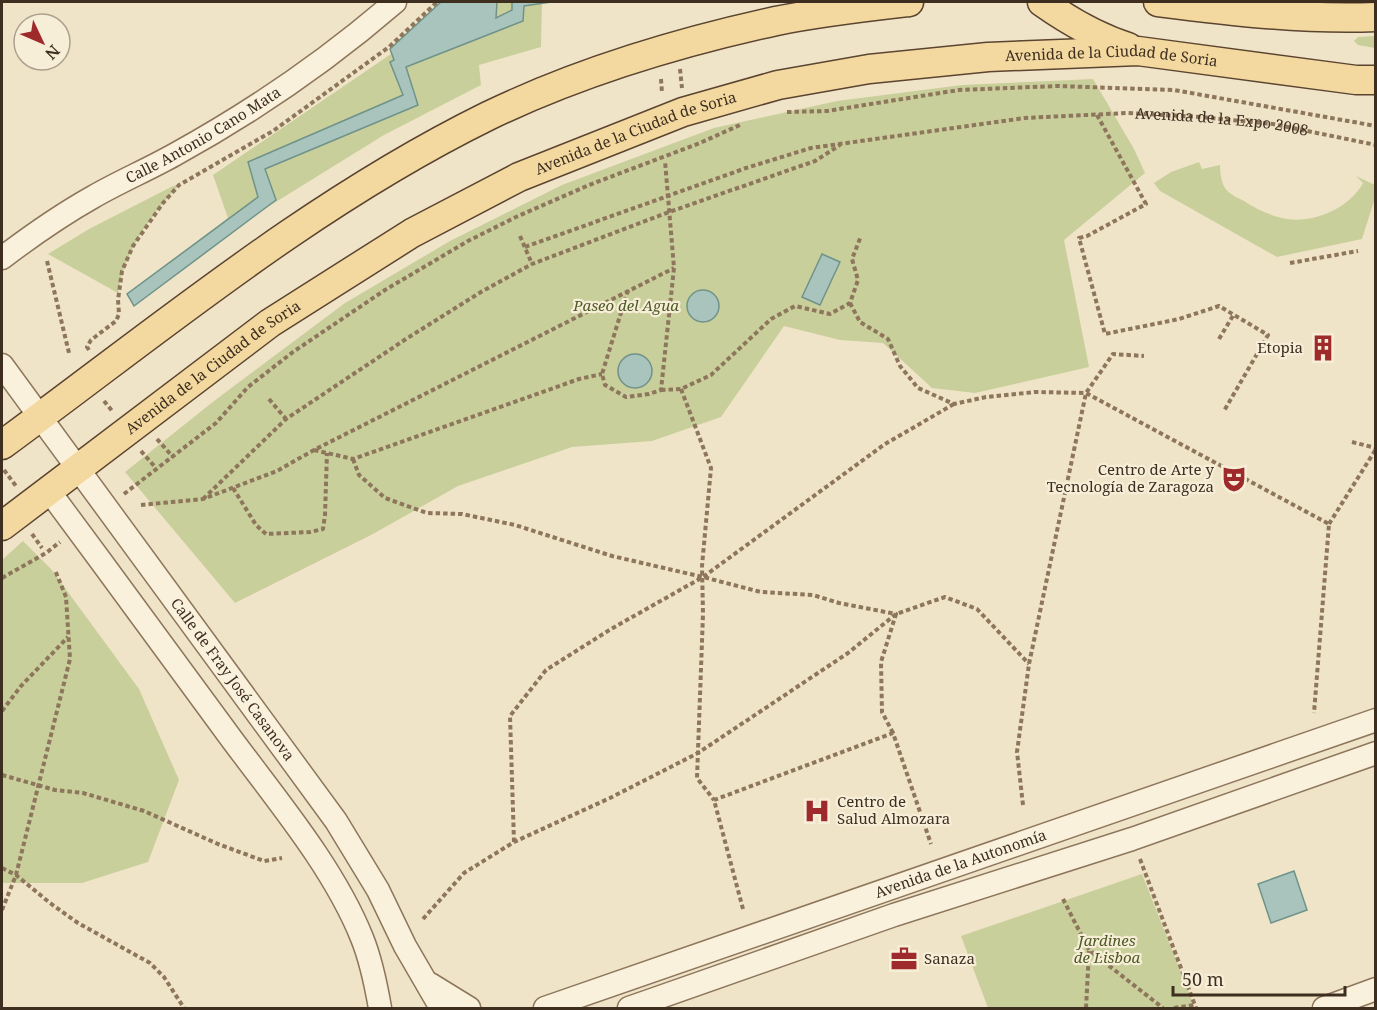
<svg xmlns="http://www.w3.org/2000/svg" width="1377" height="1010" font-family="'Noto Serif',serif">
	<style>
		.green { fill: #c9cf9b }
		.water { fill: #a9c4bc; stroke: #6f938a; stroke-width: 1.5 }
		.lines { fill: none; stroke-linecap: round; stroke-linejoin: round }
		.minor-casing { stroke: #8d765c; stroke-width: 25 }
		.major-casing { stroke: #5b4430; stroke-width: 31 }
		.path { stroke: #8d765c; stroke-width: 4; stroke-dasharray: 4.5 3; stroke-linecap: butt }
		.minor { stroke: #faf1dc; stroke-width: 22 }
		.major { stroke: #f3d9a0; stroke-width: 28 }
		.labels { text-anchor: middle; stroke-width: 4.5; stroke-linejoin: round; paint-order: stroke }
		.street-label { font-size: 15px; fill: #3d2e20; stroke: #f7eed8 }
		.park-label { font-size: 15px; font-style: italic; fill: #4d5a26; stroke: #f7eed8 }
		.poi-label { font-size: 15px; fill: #3d2e20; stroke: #f7eed8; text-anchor: end }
	</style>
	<rect width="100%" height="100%" fill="#f0e4c8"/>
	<g class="green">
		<path d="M 497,2 L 552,2 L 542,3 L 541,47 L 479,65 L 481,85 L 384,135 L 258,213 L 134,306 L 127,294 L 228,218 L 213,175 L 391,54 L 394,60 L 495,18 Z"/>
		<path d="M 1375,36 L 1375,48 L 1358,45 L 1354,41 L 1358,37 Z"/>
		<path d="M 1093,79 L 1134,149 L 1145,173 L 1064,240 L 1089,367 L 975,393 L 932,388 L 883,343 L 840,340 L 784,326 L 721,417 L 652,441 L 572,447 L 458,486 L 373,534 L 235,603 L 125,472 L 214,401 L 345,303 L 450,241 L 562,185 L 714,128 L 837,101 L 962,85 Z"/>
		<path d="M 1199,162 L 1202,169 L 1220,165 C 1220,171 1221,182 1225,188 C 1229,194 1238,198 1244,201 C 1256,209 1269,215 1282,218 C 1311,225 1349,209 1363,183 L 1356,176 L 1375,185 L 1375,198 L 1362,239 L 1277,257 L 1160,191 L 1154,183 L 1171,172 Z"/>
		<path d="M 179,185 C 150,217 125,249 118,293 L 48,254 L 89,229 L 173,186 Z"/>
		<path d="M 23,541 L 51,569 L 139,689 L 179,780 L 148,862 L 82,883 L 2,883 L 2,560 Z"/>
		<path d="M 1142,874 L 1195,1008 L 988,1008 L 961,936 Z"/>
	</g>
	<g class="water">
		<path d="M 441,2 L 497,2 L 496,18 L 512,10 L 512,2 L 551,2 L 524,6 L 523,21 L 406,67 L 418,105 L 265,169 L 276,200 L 134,306 L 127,294 L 258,197 L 248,162 L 403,95 L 390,62 L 394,60 L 390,49 Z"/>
		<path d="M 822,254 L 840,262 L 820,305 L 802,297 Z"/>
		<circle cx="703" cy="306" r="16"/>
		<circle cx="635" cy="371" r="17"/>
		<path d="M 1294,871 L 1307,910 L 1271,923 L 1258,884 Z"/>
	</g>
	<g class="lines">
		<g class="minor-casing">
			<g id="minor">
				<path id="s2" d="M 2,258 C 31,236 61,215 93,197 C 119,182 147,170 174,155 C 252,112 328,60 395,2"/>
				<path id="s3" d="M 2,365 L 336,821 L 378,890 L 405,946 L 441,1008"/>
				<path d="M 49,491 C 107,569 164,647 222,726 C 269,791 332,863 362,938 C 371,960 376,985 380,1008"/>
				<path d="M 430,984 L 469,1008"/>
				<path id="s4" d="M 545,1008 L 1376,720"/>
				<path d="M 629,1008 L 894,915 L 1132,839 L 1376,753"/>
				<path d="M 1324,1008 L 1376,989"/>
			</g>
		</g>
		<g class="major-casing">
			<g id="major">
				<path d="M 1042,2 C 1069,21 1096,37 1128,47"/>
				<path d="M 1158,2 C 1230,11 1302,20 1376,17"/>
				<path d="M 2,445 C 159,330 311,203 488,116 C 577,73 680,42 776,21 C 820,12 865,7 909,2"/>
				<path id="s5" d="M 2,526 L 270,323 L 412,233 L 519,177 L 683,112 L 778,85 L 869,69 L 988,57 L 1138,51 L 1356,80 L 1376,80"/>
			</g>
		</g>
		<g class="path">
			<path d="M 680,69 L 682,88"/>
			<path d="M 661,79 L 662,93"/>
			<path d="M 787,112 L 827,111 L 959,90 L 1057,86 L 1174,90 L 1376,126"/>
			<path d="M 1097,115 L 1146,204 L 1087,236 L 1079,238 L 1105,334 L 1179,319 L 1219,306 L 1268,335 L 1224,411"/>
			<path d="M 520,236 L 532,264"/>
			<path id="s1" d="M 525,247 L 746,168 L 811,148 L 1025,118 L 1127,113 L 1200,117 L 1273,124 L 1376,145"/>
			<path d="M 47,261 L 69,353"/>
			<path d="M 1290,263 L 1358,251"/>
			<path d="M 628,290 L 602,374 L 605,385 L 626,397 L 649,394 L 661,390 L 674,268 L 665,161"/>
			<path d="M 850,303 L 860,322 L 888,339 L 900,366 L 918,388 L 954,404 L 986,397 L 1035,392 L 1086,393 L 1329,524 L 1314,713"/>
			<path d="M 1219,339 L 1234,314"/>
			<path d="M 89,350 L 87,347 L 91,340 L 116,321 L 119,314 L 118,300 L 122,271 L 133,246 L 163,203 L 179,185 L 273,131 L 389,47 L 437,2"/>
			<path d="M 681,389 L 711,468 L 702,566 L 703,614 L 697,778 L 714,800"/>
			<path d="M 661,390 L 681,389 L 711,375 L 771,319 L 795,306 L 830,314 L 850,303 L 858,280 L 852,259 L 861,236"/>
			<path d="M 269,399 L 286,419"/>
			<path d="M 104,401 L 113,412"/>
			<path d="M 157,439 L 173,457"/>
			<path d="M 1352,442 L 1376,448"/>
			<path d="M 314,450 L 353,459 L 579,379 L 602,374"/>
			<path d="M 141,451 L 155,467"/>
			<path d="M 353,459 L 359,475 L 385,498 L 427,513 L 462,514 L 515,525 L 612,556 L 703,577 L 761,592 L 813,595 L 839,603 L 896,614 L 881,662 L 882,712 L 893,733"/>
			<path d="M 4,470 L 16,486"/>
			<path d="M 233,488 L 256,525 L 266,534 L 310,532 L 323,529 L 325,515 L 327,453"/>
			<path d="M 124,494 L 216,423 L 248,387 L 293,352 L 385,290 L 468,241 L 516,217 L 589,185 L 700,143 L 742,124"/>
			<path d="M 203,499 L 286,419 L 406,339 L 481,292 L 532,264 L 669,212 L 815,161 L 840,145"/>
			<path d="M 141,505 L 203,499 L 277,471 L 314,450 L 674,268"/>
			<path d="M 1329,524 L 1376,449"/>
			<path d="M 32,534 L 42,548"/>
			<path d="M 2,578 L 46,553 L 60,542"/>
			<path d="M 2,711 L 21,686 L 68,637"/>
			<path d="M 2,775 L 55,790 L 83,793 L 144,811 L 218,844 L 264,861 L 282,858"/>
			<path d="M 1023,805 L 1017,752 L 1029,664 L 1086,393 L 1113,354 L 1144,356"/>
			<path d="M 514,842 L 510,716 L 546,670 L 611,629 L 703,577 L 885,444 L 954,404"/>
			<path d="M 1140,859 L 1196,1008"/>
			<path d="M 2,868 L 16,875 L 50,903 L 78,923 L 150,963 L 164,977 L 184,1008"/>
			<path d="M 1063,899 L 1089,950 L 1163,1008"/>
			<path d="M 743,909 L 714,800 L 893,733 L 931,844"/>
			<path d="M 2,910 L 16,875 L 70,659 L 66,597 L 55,570"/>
			<path d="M 423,919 L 464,873 L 514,842 L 610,798 L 698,753 L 848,653 L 896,614 L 945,597 L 977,609 L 1029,664"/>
			<path d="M 1086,1008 L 1089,951"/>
			<path d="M 1174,1008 L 1194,1005"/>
		</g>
		<use href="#minor" class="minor"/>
		<use href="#major" class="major"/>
	</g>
	<defs>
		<g id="building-bare" transform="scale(2.07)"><path d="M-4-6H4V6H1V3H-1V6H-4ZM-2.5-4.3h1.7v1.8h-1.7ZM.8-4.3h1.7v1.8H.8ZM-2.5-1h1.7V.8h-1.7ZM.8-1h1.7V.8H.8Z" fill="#9e2a2b" stroke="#f7eed8" stroke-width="2.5" paint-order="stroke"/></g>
		<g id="theatre-bare" transform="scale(2.07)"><path d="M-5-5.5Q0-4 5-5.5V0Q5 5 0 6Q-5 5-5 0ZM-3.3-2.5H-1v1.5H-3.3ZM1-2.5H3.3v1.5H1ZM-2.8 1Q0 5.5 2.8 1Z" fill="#9e2a2b" stroke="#f7eed8" stroke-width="2.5" paint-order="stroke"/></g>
		<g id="hospital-bare" transform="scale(2.07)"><path d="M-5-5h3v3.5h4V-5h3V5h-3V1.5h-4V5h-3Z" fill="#9e2a2b" stroke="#f7eed8" stroke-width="2.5" paint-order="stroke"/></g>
		<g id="office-bare" transform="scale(2.07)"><path d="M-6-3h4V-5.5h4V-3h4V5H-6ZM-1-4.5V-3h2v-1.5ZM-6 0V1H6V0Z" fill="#9e2a2b" stroke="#f7eed8" stroke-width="2.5" paint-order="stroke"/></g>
	</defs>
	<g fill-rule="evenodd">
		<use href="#building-bare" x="1323" y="348"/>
		<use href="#theatre-bare" x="1234" y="479"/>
		<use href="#hospital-bare" x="817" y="811"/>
		<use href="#office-bare" x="904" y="959"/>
	</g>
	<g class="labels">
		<g class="street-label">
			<text dy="5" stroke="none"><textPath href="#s5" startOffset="1236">Avenida de la Ciudad de Soria</textPath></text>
			<text dy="5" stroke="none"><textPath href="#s1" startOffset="716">Avenida de la Expo 2008</textPath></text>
			<text dy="5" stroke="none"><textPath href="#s5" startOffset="750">Avenida de la Ciudad de Soria</textPath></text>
			<text dy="5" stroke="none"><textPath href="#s2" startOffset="236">Calle Antonio Cano Mata</textPath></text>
			<text dy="5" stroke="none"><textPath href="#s5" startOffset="264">Avenida de la Ciudad de Soria</textPath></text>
			<text dy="5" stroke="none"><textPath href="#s3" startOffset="390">Calle de Fray José Casanova</textPath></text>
			<text dy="5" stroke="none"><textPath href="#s4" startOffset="440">Avenida de la Autonomía</textPath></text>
		</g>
		<g class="park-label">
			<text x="626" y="311">Paseo del Agua</text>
			<text x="1107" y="946">Jardines<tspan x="1107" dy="17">de Lisboa</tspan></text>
		</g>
		<g class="poi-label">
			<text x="1303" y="353">Etopia</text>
			<text x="1214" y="475">Centro de Arte y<tspan x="1214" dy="17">Tecnología de Zaragoza</tspan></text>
			<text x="837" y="807" text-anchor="start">Centro de<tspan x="837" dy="17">Salud Almozara</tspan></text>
			<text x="924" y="964" text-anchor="start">Sanaza</text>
		</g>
	</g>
	<rect width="1377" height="1010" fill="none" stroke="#3d2e20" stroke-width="6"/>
	<g transform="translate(42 42) rotate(134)"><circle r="28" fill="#f7eed8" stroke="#ada18e" stroke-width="1.5"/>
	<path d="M0-4.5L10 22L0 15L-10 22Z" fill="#9e2a2b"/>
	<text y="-9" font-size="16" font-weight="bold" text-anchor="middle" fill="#3d2e20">N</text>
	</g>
	<path d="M1173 986v9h172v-9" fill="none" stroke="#3d2e20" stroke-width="3"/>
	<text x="1182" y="986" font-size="18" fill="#3d2e20" stroke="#f7eed8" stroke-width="4.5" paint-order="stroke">50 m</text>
</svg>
